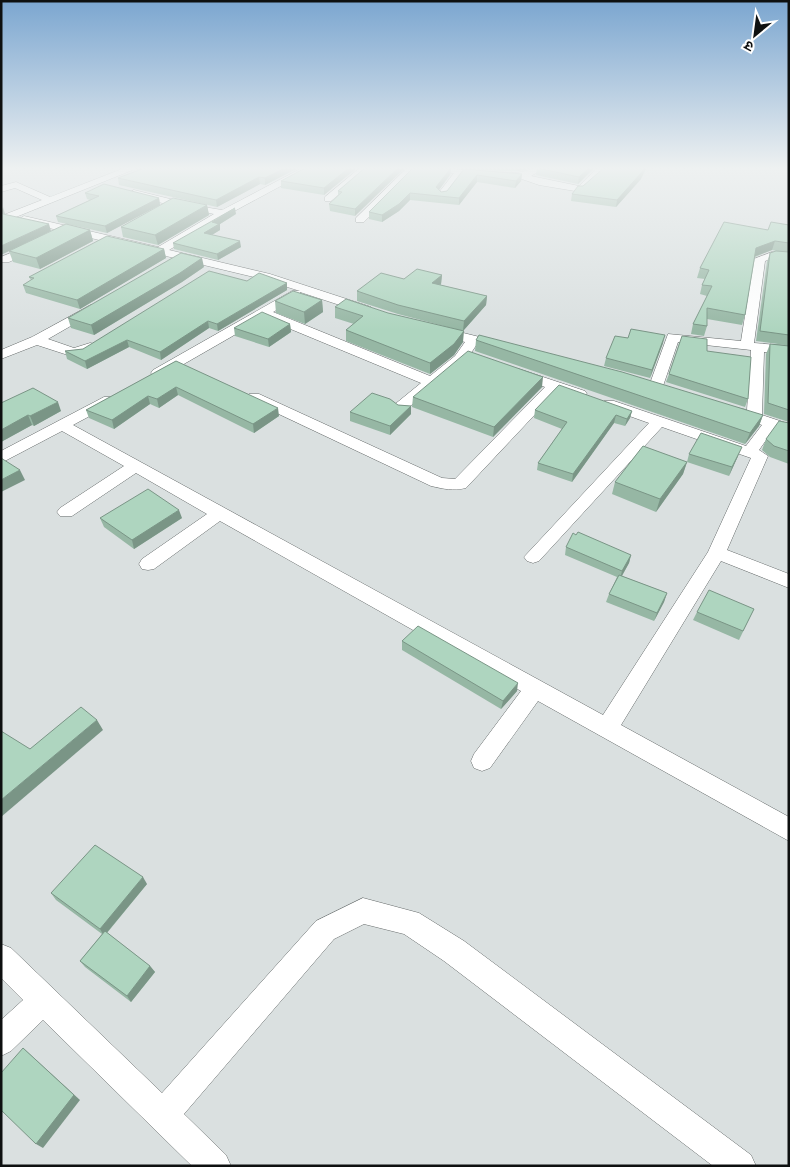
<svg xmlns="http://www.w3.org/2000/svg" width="790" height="1167" font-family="Karla,'Noto Sans Devanagari',sans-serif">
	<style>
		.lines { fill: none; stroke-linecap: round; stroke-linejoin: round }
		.street-casing { stroke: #666b6b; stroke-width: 1 }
		.street { fill: #fff; fill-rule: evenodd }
		.wall { fill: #96b7a4 }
		.shaded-wall { fill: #7a9586 }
		.building { fill: #aed5bf; stroke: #7a9586 }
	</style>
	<rect width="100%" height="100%" fill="#dae0e0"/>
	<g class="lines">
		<g class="street-casing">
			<g id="street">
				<path d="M 127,167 L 140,167 L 1,223 L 1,216 L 42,200 L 15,188 L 1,192 L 1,186 L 16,182 L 50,197 Z"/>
				<path d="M 304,167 L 316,167 L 227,215 L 169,250 L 270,274 L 371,307 L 373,310 L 371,313 L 367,314 L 300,292 L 300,297 L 273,312 L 430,376 L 455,356 L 465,342 L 434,334 L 433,331 L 434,328 L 439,327 L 504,343 L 506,346 L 504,349 L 499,350 L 477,344 L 465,362 L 404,411 L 399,412 L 392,408 L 394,405 L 421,383 L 264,318 L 163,376 L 153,376 L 151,373 L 153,370 L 292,291 L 300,291 L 262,279 L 24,222 L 19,219 L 24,216 L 158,247 L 214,214 L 179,207 L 179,203 L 222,210 Z"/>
				<path d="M 361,167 L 371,167 L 331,201 L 325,201 L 325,197 Z"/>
				<path d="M 408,167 L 418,167 L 364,222 L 356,222 L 356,218 Z"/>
				<path d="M 419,167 C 450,167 482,174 512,173 C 525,173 534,167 546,167 L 531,176 L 579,186 L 598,167 L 608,167 L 581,192 L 539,185 L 519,178 L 463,174 L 445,197 L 442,198 L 437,195 L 454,173 L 423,170 Z"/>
				<path d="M 134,190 L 178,201 L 179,203 L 174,206 L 131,195 L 129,193 Z"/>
				<path d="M 33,244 L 37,245 L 37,249 L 9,262 L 1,262 L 1,257 Z"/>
				<path d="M 772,252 L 789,254 L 789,260 L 773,258 L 765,261 L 754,343 L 789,346 L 789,354 L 764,352 L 762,415 L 789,424 L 789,433 L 774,429 L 759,450 L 768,456 L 727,550 L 789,574 L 789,588 L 721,561 L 621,725 L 789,817 L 789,841 L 538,701 L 490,768 L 482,771 L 474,768 L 471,761 L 474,754 L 521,691 L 220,521 L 154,569 L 148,570 L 142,569 L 139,564 L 142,559 L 207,514 L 136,473 L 72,516 L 60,516 L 57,512 L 60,508 L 124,466 L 62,431 L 1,463 L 1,451 L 104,397 L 114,397 L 116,400 L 114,403 L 73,425 L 603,715 L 708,552 L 751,458 L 662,427 L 539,561 L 533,563 L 527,561 L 524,557 L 649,423 L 604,407 L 602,404 L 604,401 L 614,401 L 746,446 L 762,425 L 733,415 L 731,412 L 738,408 L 747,410 L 751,350 L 678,342 L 663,386 L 656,390 L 649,386 L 668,334 L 741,341 L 754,259 Z"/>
				<path d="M 91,305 L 95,306 L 97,309 L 95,312 L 48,339 L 74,348 L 90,343 L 95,344 L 97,347 L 95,350 L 74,357 L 37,345 L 1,359 L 1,350 L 32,337 Z"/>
				<path d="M 519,369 L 585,391 L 587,394 L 580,398 L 557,391 L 466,488 C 453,491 444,489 431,486 L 249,400 L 247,397 L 249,394 L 259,394 L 442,478 L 455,479 L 545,387 L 514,376 L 512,373 Z"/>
				<path d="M 363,898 L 419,913 L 464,941 L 751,1155 L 756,1166 L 713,1166 L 444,961 L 404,934 L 364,924 L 334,939 L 184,1114 L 226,1155 L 231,1166 L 192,1166 L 43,1020 L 11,1051 L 1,1056 L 1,1020 L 23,1000 L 1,978 L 1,944 L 11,948 L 162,1093 L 316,921 Z"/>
			</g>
		</g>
		<use href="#street" class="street"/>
	</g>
	<g class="wall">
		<path d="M 136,167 L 300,167 L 265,185 L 260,184 L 217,207 L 119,185 L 118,178 L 137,171 Z"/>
		<path d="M 358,167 L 324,195 L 281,188 L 281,181 Z"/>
		<path d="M 366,167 L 355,216 L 330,211 L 329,204 L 338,196 L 338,191 Z"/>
		<path d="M 414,167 L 537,167 L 517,171 L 501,171 L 451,168 L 450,175 L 439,190 L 441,192 L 447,191 L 464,169 L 522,174 L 521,181 L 515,188 L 477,182 L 459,205 L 410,200 L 399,211 L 382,222 L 369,219 L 369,212 Z"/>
		<path d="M 539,167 L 595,167 L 578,184 L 536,175 L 537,168 Z"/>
		<path d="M 641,179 L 616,207 L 571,201 L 572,194 L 583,186 Z"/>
		<path d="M 85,193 L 159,198 L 160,205 L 107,233 L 58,222 L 56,216 L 90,200 L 87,199 Z"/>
		<path d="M 207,205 L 209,215 L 158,245 L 123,237 L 121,227 Z"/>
		<path d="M 236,214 L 220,224 L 220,230 L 212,235 L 241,247 L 218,260 L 174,249 L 173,243 Z"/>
		<path d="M 789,225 L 789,422 L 764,414 L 766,354 L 770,344 L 785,345 L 756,341 L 767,262 L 770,253 L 776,251 L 772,250 L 755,257 L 745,315 L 742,325 L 707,319 L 707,326 L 704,336 L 691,334 L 693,324 L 707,296 L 700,294 L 702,285 L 705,279 L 697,278 L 700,268 L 768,230 Z"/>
		<path d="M 90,230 L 93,241 L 40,269 L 13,262 L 9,251 Z"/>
		<path d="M 164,249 L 166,258 L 80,309 L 26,293 L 23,285 L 31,280 L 29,277 Z"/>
		<path d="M 204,267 L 182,282 L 94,335 L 71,328 L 68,318 Z"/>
		<path d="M 442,275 L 441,284 L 441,285 L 487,296 L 486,305 L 463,331 L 463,342 L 454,355 L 430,374 L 346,341 L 346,330 L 354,324 L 335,318 L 335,307 L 388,313 L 455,329 L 398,314 L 357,301 L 357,291 L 404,279 Z"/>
		<path d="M 247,281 L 287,283 L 287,290 L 218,331 L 209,328 L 161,360 L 129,347 L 87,369 L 67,359 L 65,351 L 83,349 Z"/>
		<path d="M 322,300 L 323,312 L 305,324 L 276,313 L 275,301 Z"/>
		<path d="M 290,324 L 291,332 L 269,347 L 235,336 L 234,328 Z"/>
		<path d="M 476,340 L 763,415 L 759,426 L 745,444 L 475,351 Z"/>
		<path d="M 663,343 L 650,378 L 604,366 L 606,358 Z"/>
		<path d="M 707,351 L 748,399 L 745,407 L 666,382 L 669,374 Z"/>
		<path d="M 176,361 L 279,416 L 254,433 L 178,395 L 159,408 L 150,404 L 114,429 L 89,418 L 86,410 Z"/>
		<path d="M 542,387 L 493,437 L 412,407 L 413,397 Z"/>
		<path d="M 33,388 L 61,411 L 34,426 L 32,425 L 1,442 Z"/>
		<path d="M 398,405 L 411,406 L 411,414 L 390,435 L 350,421 L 350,412 Z"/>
		<path d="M 535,410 L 632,411 L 630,418 L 625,426 L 614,423 L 572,482 L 537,470 L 538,463 L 562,429 L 534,418 Z"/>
		<path d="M 789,423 L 789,464 L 770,457 L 762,450 L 766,439 Z"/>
		<path d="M 689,454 L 738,456 L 729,476 L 687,462 L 683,474 L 656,512 L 612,494 L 615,482 L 687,462 Z"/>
		<path d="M 100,518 L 182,518 L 134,549 L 104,527 Z"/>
		<path d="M 566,547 L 631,555 L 629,563 L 622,576 L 667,593 L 664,602 L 654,621 L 606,602 L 609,594 L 617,577 L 565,555 Z"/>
		<path d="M 754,609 L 739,640 L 693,620 L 697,612 Z"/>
		<path d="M 402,641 L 517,691 L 501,709 L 402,650 Z"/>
		<path d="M 147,884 L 107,933 L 150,966 L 155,972 L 131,1002 L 85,967 L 80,961 L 102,934 L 56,900 L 51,893 Z"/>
	</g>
	<g class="shaded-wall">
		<path d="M 287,167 L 300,167 L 265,185 L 265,178 Z"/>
		<path d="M 350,167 L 358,167 L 324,195 L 324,188 Z"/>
		<path d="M 399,167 L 406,167 L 355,216 L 355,209 Z"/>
		<path d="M 517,167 L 537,167 L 517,171 Z"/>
		<path d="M 590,167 L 595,167 L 578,184 L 579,177 Z"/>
		<path d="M 645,167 L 647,167 L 641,179 L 616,207 L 617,200 Z"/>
		<path d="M 451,168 L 450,175 L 436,194 L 436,187 Z"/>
		<path d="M 522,174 L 521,181 L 515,188 L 516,181 Z"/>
		<path d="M 477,175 L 477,182 L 459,205 L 459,198 Z"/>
		<path d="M 259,177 L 260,184 L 217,207 L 216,200 Z"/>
		<path d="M 410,193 L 410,200 L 399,211 L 382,222 L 382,215 Z"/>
		<path d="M 159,198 L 160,205 L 107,233 L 105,226 Z"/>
		<path d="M 207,205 L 209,215 L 158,245 L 155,235 Z"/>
		<path d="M 3,207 L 5,214 L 3,218 L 1,212 Z"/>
		<path d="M 235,208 L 236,214 L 220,224 L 220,230 L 205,239 L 204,233 L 212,222 Z"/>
		<path d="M 49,224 L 51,231 L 1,255 L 1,246 Z"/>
		<path d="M 90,230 L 93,241 L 40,269 L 36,258 Z"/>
		<path d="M 240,241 L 241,247 L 218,260 L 217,254 Z"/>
		<path d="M 775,241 L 772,250 L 753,257 L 756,248 Z"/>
		<path d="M 164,249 L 166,258 L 80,309 L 77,300 Z"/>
		<path d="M 202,258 L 204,267 L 182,282 L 94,335 L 91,325 Z"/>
		<path d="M 442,275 L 441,284 L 432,292 L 432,283 Z"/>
		<path d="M 287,283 L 287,290 L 218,331 L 217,324 Z"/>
		<path d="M 487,296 L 486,305 L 463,331 L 464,321 Z"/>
		<path d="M 322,300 L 323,312 L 305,324 L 304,312 Z"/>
		<path d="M 208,321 L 209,328 L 161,360 L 160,352 Z"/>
		<path d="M 290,324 L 291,332 L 269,347 L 268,339 Z"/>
		<path d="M 464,331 L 463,342 L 454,355 L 430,374 L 430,363 Z"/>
		<path d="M 665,335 L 663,343 L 650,378 L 652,370 Z"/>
		<path d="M 127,340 L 129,347 L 87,369 L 85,361 Z"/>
		<path d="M 543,377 L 542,387 L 493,437 L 494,427 Z"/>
		<path d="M 176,387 L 178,395 L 159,408 L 157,399 Z"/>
		<path d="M 148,396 L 150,404 L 114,429 L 112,420 Z"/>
		<path d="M 58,402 L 61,411 L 34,426 L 30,416 Z"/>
		<path d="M 411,406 L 411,414 L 390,435 L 390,426 Z"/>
		<path d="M 278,408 L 279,416 L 254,433 L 253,424 Z"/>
		<path d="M 632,411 L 630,418 L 625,426 L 627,419 Z"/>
		<path d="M 28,415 L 32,425 L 1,442 L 1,430 Z"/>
		<path d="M 616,415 L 614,423 L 572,482 L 573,474 Z"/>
		<path d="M 763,415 L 759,426 L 745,444 L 750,433 Z"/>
		<path d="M 742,447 L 738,456 L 729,476 L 732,467 Z"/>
		<path d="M 687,462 L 683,474 L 656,512 L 660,499 Z"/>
		<path d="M 20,470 L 25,480 L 1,492 L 1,480 Z"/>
		<path d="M 179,510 L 182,518 L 134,549 L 132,540 Z"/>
		<path d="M 631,555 L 629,563 L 620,579 L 622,571 Z"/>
		<path d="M 667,593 L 664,602 L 654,621 L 657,613 Z"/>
		<path d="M 518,683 L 517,691 L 501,709 L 503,701 Z"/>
		<path d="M 97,720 L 103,730 L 1,817 L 1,800 Z"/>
		<path d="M 143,877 L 147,884 L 104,936 L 100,929 Z"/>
		<path d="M 150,966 L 155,972 L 131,1002 L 127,996 Z"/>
		<path d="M 23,1048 L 80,1100 L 43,1148 L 36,1144 Z"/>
	</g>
	<g class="building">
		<path d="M 147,167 L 287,167 L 265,178 L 259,177 L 216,200 L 118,178 Z"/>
		<path d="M 307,167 L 350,167 L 324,188 L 281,181 Z"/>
		<path d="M 366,167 L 399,167 L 355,209 L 329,204 L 342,192 L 338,191 Z"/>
		<path d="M 414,167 L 451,168 L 436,187 L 441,192 L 447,191 L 464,169 L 522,174 L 516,181 L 477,175 L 459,198 L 410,193 L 399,204 L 382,215 L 369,212 Z"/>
		<path d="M 539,167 L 590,167 L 579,177 L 537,168 Z"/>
		<path d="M 605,167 L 645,167 L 642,172 L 617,200 L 572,194 L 578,186 L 583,186 Z"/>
		<path d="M 104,184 L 159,198 L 105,226 L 56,216 L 99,196 L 85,193 Z"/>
		<path d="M 173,198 L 207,205 L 155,235 L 121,227 Z"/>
		<path d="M 235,208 L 212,222 L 219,224 L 204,233 L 240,241 L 217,254 L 173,243 Z"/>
		<path d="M 1,211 L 3,214 L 49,224 L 1,246 Z"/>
		<path d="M 724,222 L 768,230 L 771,222 L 789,225 L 789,243 L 775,241 L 756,248 L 745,315 L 707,308 L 707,326 L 693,324 L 712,286 L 702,285 L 709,270 L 700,268 Z"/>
		<path d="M 66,224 L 90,230 L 36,258 L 9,251 Z"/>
		<path d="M 107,236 L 164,249 L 77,300 L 23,285 L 34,278 L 29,277 Z"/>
		<path d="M 776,251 L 789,252 L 789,335 L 760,331 L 770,253 Z"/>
		<path d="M 181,253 L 202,258 L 180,273 L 91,325 L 68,318 Z"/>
		<path d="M 417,269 L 442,275 L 432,283 L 487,296 L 464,321 L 398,305 L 357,291 L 381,273 L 404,279 Z"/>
		<path d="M 209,271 L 247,281 L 259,273 L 287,283 L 217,324 L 208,321 L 160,352 L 127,340 L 85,361 L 65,351 L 83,349 Z"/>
		<path d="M 293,291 L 322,300 L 304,312 L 275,301 Z"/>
		<path d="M 346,299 L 388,313 L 464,331 L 454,344 L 430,363 L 346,330 L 363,316 L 335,307 Z"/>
		<path d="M 262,312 L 290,324 L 268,339 L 234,328 Z"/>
		<path d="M 631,329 L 665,335 L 652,370 L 606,358 L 615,336 L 628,338 Z"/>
		<path d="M 479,335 L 622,372 L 763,415 L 750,433 L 476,340 Z"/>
		<path d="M 682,336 L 707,339 L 707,351 L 751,357 L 748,399 L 669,374 Z"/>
		<path d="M 770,344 L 789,346 L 789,410 L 768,403 Z"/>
		<path d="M 468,351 L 543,377 L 494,427 L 413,397 Z"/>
		<path d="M 176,361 L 278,408 L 253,424 L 176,387 L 157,399 L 148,396 L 112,420 L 86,410 Z"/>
		<path d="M 559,385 L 632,411 L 627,419 L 616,415 L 573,474 L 538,463 L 567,422 L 535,410 Z"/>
		<path d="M 33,388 L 58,402 L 30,416 L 28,415 L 1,430 L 1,403 Z"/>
		<path d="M 372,393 L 390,399 L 398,405 L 411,406 L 390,426 L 350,412 Z"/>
		<path d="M 779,421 L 789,423 L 789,451 L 774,446 L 766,439 Z"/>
		<path d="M 701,433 L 742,447 L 732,467 L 689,454 Z"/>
		<path d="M 643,446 L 687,462 L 660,499 L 615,482 Z"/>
		<path d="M 1,458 L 20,470 L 1,480 Z"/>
		<path d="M 148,489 L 179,510 L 132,540 L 100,518 Z"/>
		<path d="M 578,532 L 631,555 L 622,571 L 566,547 L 573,533 L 576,535 Z"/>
		<path d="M 619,575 L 667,593 L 657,613 L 609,594 Z"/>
		<path d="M 709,590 L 754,609 L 743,631 L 697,612 Z"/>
		<path d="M 418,626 L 518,683 L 503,701 L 402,641 Z"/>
		<path d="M 81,707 L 97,720 L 1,800 L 1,731 L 30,749 Z"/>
		<path d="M 95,845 L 143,877 L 100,929 L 51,893 Z"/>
		<path d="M 105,931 L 150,966 L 127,996 L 80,961 Z"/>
		<path d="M 23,1048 L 74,1095 L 36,1144 L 1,1110 L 1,1073 Z"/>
	</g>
	<linearGradient id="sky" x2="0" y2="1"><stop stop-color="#7ba6d0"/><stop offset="0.51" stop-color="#eef1f1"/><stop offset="1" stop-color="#eef1f1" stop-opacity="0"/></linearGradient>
	<rect width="790" height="330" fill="url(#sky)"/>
	<rect width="790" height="1167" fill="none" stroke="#0e1010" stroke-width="5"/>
	<g transform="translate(755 35) rotate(209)" stroke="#ffffff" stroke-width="4" paint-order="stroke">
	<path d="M0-4L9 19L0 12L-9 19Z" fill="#0e1010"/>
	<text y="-8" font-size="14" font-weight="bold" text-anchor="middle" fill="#0e1010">उ</text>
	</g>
</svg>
